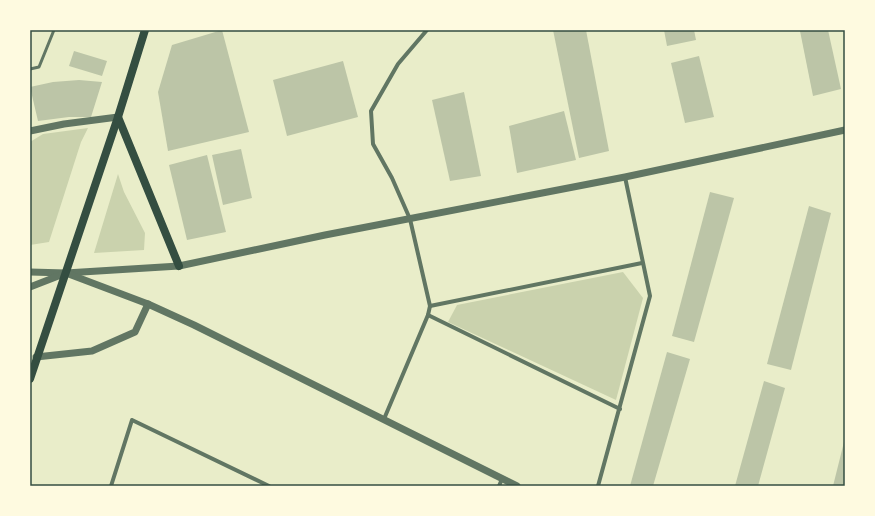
<svg xmlns="http://www.w3.org/2000/svg" width="875" height="516" font-family="'Nunito Sans',sans-serif">
	<style>
		.green { fill: #cad2ad }
		.building { fill: #bcc5a7 }
		.lines { fill: none; stroke-linecap: round; stroke-linejoin: round }
		.service { stroke: #617663; stroke-width: 3 }
		.minor { stroke: #617663; stroke-width: 4 }
		.tertiary { stroke: #617663; stroke-width: 7 }
		.secondary { stroke: #344e41; stroke-width: 8 }
		.neatline { fill: none; stroke: #344e41; stroke-width: 1.5 }
	</style>
	<rect width="100%" height="100%" fill="#e9edc9"/>
	<g class="green">
		<path d="M 88,128 L 81,142 L 49,242 L 30,245 L 30,142 L 43,134 Z"/>
		<path d="M 118,174 L 124,192 L 145,233 L 144,250 L 94,253 Z"/>
		<path d="M 623,272 L 643,298 L 616,400 L 448,322 L 457,305 Z"/>
	</g>
	<g class="building">
		<path d="M 222,30 L 249,132 L 168,151 L 158,92 L 172,45 Z"/>
		<path d="M 553,30 L 586,30 L 609,151 L 579,158 Z"/>
		<path d="M 664,30 L 694,30 L 696,40 L 667,46 Z"/>
		<path d="M 804,30 L 828,30 L 841,89 L 813,96 L 800,31 Z"/>
		<path d="M 74,51 L 107,61 L 102,76 L 69,66 Z"/>
		<path d="M 699,56 L 714,117 L 685,123 L 671,63 Z"/>
		<path d="M 343,61 L 358,117 L 287,136 L 273,80 Z"/>
		<path d="M 79,80 L 102,82 L 91,117 L 69,117 L 38,121 L 30,87 L 53,82 Z"/>
		<path d="M 464,92 L 481,176 L 450,181 L 432,100 Z"/>
		<path d="M 564,111 L 576,160 L 517,173 L 509,126 Z"/>
		<path d="M 241,149 L 252,198 L 223,205 L 212,155 Z"/>
		<path d="M 207,155 L 226,232 L 187,240 L 169,165 Z"/>
		<path d="M 710,192 L 734,198 L 694,342 L 672,336 Z"/>
		<path d="M 809,206 L 831,213 L 791,370 L 767,364 Z"/>
		<path d="M 667,352 L 690,359 L 653,486 L 630,486 Z"/>
		<path d="M 764,381 L 785,388 L 758,486 L 735,486 Z"/>
		<path d="M 844,442 L 845,486 L 833,486 Z"/>
	</g>
	<g class="lines">
		<path class="service" d="M 30,69 L 39,67 L 54,30"/>
		<g class="minor">
			<path d="M 430,306 L 642,263"/>
			<path d="M 428,315 L 620,409"/>
			<path d="M 384,419 L 428,315 L 430,306 L 410,219 L 392,178 L 373,144 L 371,111 L 398,64 L 427,30"/>
			<path d="M 111,486 L 132,420 L 269,486"/>
			<path d="M 499,486 L 502,479"/>
			<path d="M 598,486 L 650,296 L 625,177"/>
		</g>
		<g class="tertiary">
			<path d="M 30,131 L 64,124 L 118,117"/>
			<path d="M 30,272 L 66,273 L 179,266 L 325,235 L 625,177 L 845,130"/>
			<path d="M 30,287 L 66,273 L 148,304 L 194,325 L 517,486"/>
			<path d="M 36,357 L 92,351 L 135,332 L 148,304"/>
		</g>
		<g class="secondary">
			<path d="M 118,117 L 179,266"/>
			<path d="M 30,379 L 118,117 L 145,30"/>
		</g>
	</g>
	<rect width="875" height="516" fill="none" stroke="#fefae0" stroke-width="62"/>
	<rect x="31" y="31" width="813" height="454" class="neatline"/>
</svg>
